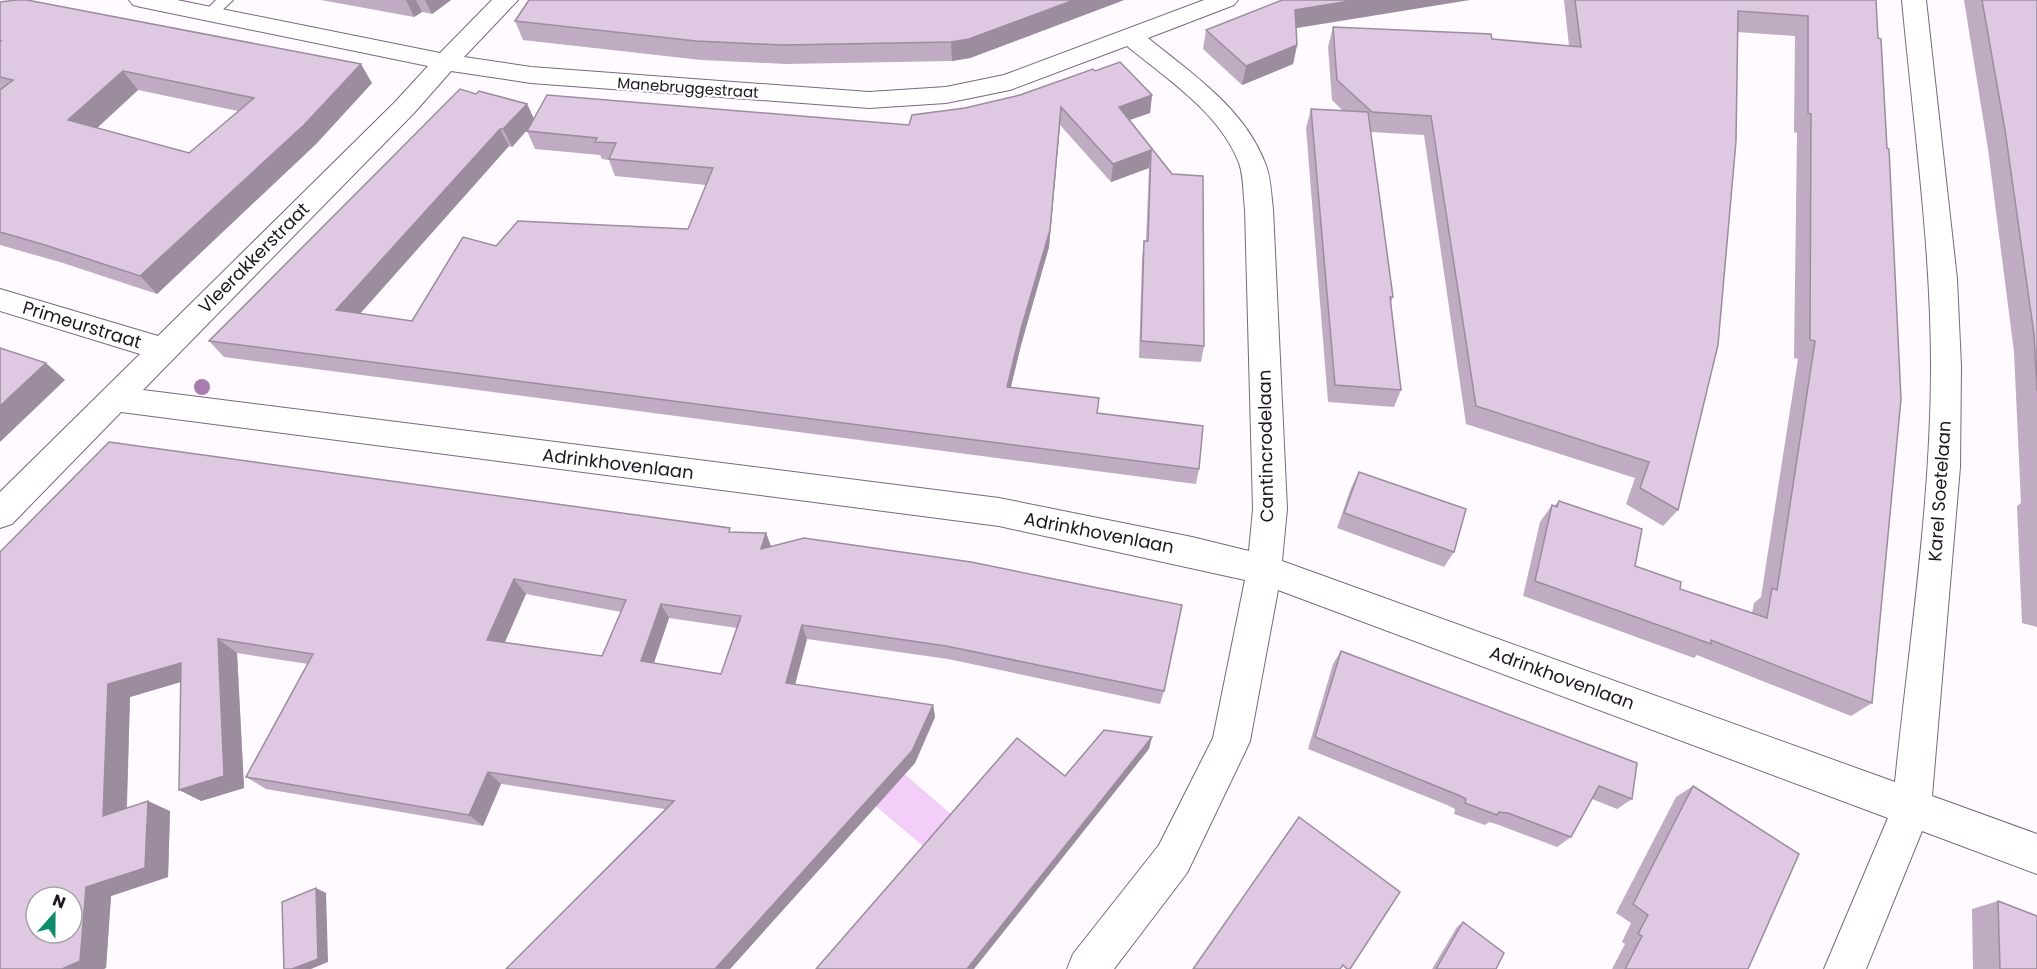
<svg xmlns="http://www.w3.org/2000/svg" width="2037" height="969" font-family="Poppins,sans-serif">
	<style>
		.green { fill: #f2cef9 }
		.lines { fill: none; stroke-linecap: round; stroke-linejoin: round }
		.service-casing { stroke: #7b677e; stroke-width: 2 }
		.minor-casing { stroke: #7b677e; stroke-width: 2 }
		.service { fill: #fff; fill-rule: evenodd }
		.minor { fill: #fff; fill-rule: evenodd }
		.tree { fill: #a87cb0 }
		.wall { fill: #bfacc2; fill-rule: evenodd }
		.shaded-wall { fill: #9b8c9e }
		.building { fill: #dec8e2; stroke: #9b8c9e; stroke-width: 1.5; fill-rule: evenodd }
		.labels { text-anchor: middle; stroke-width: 4.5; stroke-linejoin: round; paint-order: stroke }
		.far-street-label { font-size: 15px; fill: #1e1720; stroke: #fff }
		.street-label { font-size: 18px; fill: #1e1720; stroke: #fff }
	</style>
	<rect width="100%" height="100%" fill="#fefaff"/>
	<path class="green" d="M 878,751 L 968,829 L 941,861 L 847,782 Z"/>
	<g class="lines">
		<g class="service-casing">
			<path id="service" d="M 216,0 L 233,0 L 215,17 L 205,17 L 202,14 Z"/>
		</g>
		<g class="minor-casing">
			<path id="minor" d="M 129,0 L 177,0 L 440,53 L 492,0 L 518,0 L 464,57 L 531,67 L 869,92 L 946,87 L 1004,75 L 1204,0 L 1238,0 L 1234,5 L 1148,38 C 1192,74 1244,108 1265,163 C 1271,177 1271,194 1273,209 L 1287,509 L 1282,561 L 1895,782 C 1909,644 1931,505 1931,366 C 1931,244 1913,121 1902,0 L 1926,0 L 1957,279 L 1961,366 L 1960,467 L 1932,796 L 2037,834 L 2037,874 L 1922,831 L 1866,969 L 1824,969 L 1888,818 L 1278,590 L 1250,741 L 1244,754 L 1187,873 L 1114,969 L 1067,969 L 1073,954 L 1159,845 L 1213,738 L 1245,580 L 999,526 L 121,412 L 12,524 L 0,528 L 0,492 L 140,354 L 0,311 L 0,289 L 158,336 L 396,101 L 428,66 L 141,7 L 133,5 ZM 1127,46 C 1167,79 1220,113 1239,163 C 1244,177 1243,194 1245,209 L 1253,509 L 1249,551 L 1192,537 L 999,498 L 143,390 L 414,113 L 451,71 L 531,83 L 869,108 L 946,103 L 1010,90 Z"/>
		</g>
		<use href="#service" class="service"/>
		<use href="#minor" class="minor"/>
	</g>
	<circle class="tree" cx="202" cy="387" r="8"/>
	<g class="wall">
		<path d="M 321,0 L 451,0 L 432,14 L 422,12 L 414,17 Z"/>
		<path d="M 529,0 L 1124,0 L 970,58 L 952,61 L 786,64 L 701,60 L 523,40 L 515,21 Z"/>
		<path d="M 1564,0 L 1876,0 L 1872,703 L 1851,716 L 1697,655 L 1694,658 L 1523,596 L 1540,522 L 1552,505 L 1554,506 L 1559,501 L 1635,566 L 1680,589 L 1752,613 L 1754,603 L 1761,597 L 1798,359 L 1794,358 L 1797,133 L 1794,132 L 1795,36 L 1737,32 L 1678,510 L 1663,526 L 1626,504 L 1635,478 L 1466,424 L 1424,135 L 1370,132 L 1393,297 L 1391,302 L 1401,390 L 1394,407 L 1328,402 L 1306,128 L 1311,109 L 1343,111 L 1332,100 L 1328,47 L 1333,27 L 1492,39 L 1569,46 Z"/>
		<path d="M 1964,0 L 2037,0 L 2037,627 L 2022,623 L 2017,506 L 2021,503 L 2014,352 L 1988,149 Z"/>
		<path d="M 0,2 L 372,83 L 316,144 L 157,294 L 63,263 L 0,245 ZM 138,90 L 238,111 L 189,153 L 97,128 Z"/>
		<path d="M 1296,28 L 1297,45 L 1293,64 L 1242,85 L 1203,49 L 1206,30 Z"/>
		<path d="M 1095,71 L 1152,95 L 1150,113 L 1130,120 L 1172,174 L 1204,346 L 1201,362 L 1139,358 L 1142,258 L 1144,241 L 1146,241 L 1149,168 L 1111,182 L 1060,125 L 1049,247 L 1021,345 L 1011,387 L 1097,413 L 1199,469 L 1196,484 L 224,357 L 209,341 L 476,94 L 527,104 L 534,119 L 909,125 L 965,108 L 1020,95 ZM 529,128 L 527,131 L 535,149 L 600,155 L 602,159 L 609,160 L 615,176 L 706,185 L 688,229 L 496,246 L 412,321 L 360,314 L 509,146 L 512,147 Z"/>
		<path d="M 1359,472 L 1454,552 L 1444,567 L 1337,528 L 1351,488 Z"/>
		<path d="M 731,532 L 766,533 L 771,547 L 1164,691 L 1160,704 L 948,659 L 807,639 L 795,684 L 933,705 L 935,717 L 915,763 L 730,969 L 506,969 L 665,809 L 501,784 L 483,826 L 266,789 L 246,777 L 308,664 L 237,653 L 244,788 L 201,801 L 180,682 L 130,697 L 127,808 L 170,811 L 168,877 L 111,896 L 106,968 L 0,552 ZM 526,594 L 621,612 L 602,656 L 505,642 ZM 669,618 L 737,628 L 721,674 L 654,663 Z"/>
		<path d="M 1341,651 L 1632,799 L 1617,809 L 1592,799 L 1571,837 L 1557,847 L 1496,824 L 1489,822 L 1485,825 L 1454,814 L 1455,809 L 1447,805 L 1308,749 L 1333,664 Z"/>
		<path d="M 1693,786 L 1748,969 L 1612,969 L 1625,944 L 1622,942 L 1631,923 L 1616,913 L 1676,797 Z"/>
		<path d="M 1998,901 L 2037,969 L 1973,969 L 1972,909 Z"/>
		<path d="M 1463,922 L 1496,969 L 1432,969 L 1457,927 Z"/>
	</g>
	<g class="shaded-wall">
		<path d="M 406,0 L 416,0 L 422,12 L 414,17 Z"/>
		<path d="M 425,0 L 451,0 L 432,14 Z"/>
		<path d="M 1074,0 L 1124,0 L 970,58 L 952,61 L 951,42 Z"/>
		<path d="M 1356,0 L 1470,0 L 1291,29 L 1295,10 Z"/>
		<path d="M 1297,45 L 1293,64 L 1242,85 L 1246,66 Z"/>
		<path d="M 361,64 L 372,83 L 316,144 L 157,294 L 140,276 Z"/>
		<path d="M 123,71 L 138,90 L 85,139 L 68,120 Z"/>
		<path d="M 1152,95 L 1150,113 L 1117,124 L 1119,107 Z"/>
		<path d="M 527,104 L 535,121 L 512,147 L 503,129 Z"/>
		<path d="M 1061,107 L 1060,125 L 1049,247 L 1021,345 L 1007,402 L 1007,387 Z"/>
		<path d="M 500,129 L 509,146 L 348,327 L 336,310 Z"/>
		<path d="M 1151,150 L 1149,168 L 1111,182 L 1113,164 Z"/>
		<path d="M 46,363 L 65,380 L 0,442 L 0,406 Z"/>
		<path d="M 766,533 L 772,549 L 761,549 Z"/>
		<path d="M 514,579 L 526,594 L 500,653 L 487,640 Z"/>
		<path d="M 661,604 L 669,618 L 650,674 L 641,661 Z"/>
		<path d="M 802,625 L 807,639 L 792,696 L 786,683 Z"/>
		<path d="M 218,639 L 237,653 L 244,788 L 201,801 L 179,790 Z"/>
		<path d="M 181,663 L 201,676 L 130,697 L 126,826 L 103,816 L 108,684 Z"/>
		<path d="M 933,705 L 935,717 L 915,763 L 730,969 L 715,969 Z"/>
		<path d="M 1152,737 L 1149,749 L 974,969 L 967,969 Z"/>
		<path d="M 488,772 L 501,784 L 483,826 L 469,815 Z"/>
		<path d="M 148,801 L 170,811 L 168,877 L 111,896 L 106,968 L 104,969 L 62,969 L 86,887 Z"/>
		<path d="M 316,888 L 326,893 L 328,962 L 311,969 L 292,969 Z"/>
	</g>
	<g class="building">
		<path d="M 16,0 L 27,0 L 361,64 L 304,125 L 140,276 L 45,245 L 0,232 L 0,90 L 13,80 L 0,77 L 0,42 L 1,41 L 0,41 L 0,2 ZM 123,71 L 254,98 L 189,153 L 68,120 Z"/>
		<path d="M 529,0 L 1074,0 L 969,39 L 951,42 L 783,45 L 696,41 L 515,21 Z"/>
		<path d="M 1282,0 L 1356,0 L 1295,10 L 1297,45 L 1246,66 L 1206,30 Z"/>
		<path d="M 1575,0 L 1876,0 L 1878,38 L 1881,39 L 1887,148 L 1889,149 L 1901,399 L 1872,703 L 1711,640 L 1711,644 L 1535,581 L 1552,505 L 1557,507 L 1559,501 L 1642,529 L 1635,566 L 1681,582 L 1680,589 L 1767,618 L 1772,588 L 1777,590 L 1815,341 L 1810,340 L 1811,114 L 1808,113 L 1808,16 L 1738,11 L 1736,141 L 1718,345 L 1678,510 L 1640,488 L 1649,462 L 1476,406 L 1431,116 L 1372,112 L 1337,80 L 1333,27 L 1491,34 L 1492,39 L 1581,47 Z"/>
		<path d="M 1982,0 L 2037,0 L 2037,391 L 2034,334 L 2005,130 Z"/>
		<path d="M 1120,62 L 1152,95 L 1119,107 L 1172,174 L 1203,176 L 1204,346 L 1141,341 L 1144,241 L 1148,241 L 1151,150 L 1113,164 L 1061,107 L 1050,230 L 1021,329 L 1007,387 L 1099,398 L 1097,413 L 1203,426 L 1199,469 L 209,341 L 460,89 L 476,94 L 479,91 L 527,104 L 503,129 L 500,129 L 336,310 L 412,321 L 463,237 L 496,246 L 518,221 L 688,229 L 713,168 L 609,159 L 616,143 L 595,142 L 597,138 L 527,131 L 547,95 L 909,125 L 912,115 L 965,108 L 1020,95 L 1093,69 L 1095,71 Z"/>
		<path d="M 1311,109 L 1368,112 L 1393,297 L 1390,297 L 1401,390 L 1335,385 Z"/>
		<path d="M 0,348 L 46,363 L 0,406 Z"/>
		<path d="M 109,442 L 730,528 L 729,532 L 766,533 L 761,549 L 804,538 L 971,562 L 1182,605 L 1164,691 L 946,646 L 802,625 L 786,683 L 933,705 L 912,751 L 715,969 L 506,969 L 674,801 L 488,772 L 469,815 L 246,777 L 313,654 L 218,639 L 224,776 L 179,790 L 181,663 L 108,684 L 103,816 L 148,801 L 145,868 L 86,887 L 80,961 L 62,969 L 0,969 L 0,552 ZM 514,579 L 626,600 L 602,656 L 487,640 ZM 661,604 L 741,616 L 721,674 L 641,661 ZM 36,897 L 72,897 L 72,933 L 36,933 Z"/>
		<path d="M 1359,472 L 1466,509 L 1454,552 L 1344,513 Z"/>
		<path d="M 1341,651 L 1637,763 L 1632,799 L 1599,786 L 1571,837 L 1508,813 L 1499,812 L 1497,815 L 1465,803 L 1466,799 L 1458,795 L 1315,737 Z"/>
		<path d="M 1104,730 L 1152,737 L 967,969 L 816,969 L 1017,738 L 1065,776 Z"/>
		<path d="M 1693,786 L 1799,854 L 1748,969 L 1625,969 L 1642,936 L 1638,934 L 1648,915 L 1633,904 Z"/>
		<path d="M 1299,817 L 1400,892 L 1350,969 L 1347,969 L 1343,965 L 1340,969 L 1193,969 Z"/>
		<path d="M 316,888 L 318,959 L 292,969 L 284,969 L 282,902 Z"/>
		<path d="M 1998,901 L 2037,916 L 2037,969 L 2000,969 Z"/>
		<path d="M 1463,922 L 1504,953 L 1496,969 L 1436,969 Z"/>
	</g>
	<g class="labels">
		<g class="far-street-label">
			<text transform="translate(688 88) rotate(4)" y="5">Manebruggestraat</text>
		</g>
		<g class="street-label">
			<text transform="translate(254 258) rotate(-45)" y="6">Vleerakkerstraat</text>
			<text transform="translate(82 325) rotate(17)" y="6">Primeurstraat</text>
			<text transform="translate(1266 446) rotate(-91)" y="6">Cantincrodelaan</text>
			<text transform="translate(618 464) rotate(7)" y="6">Adrinkhovenlaan</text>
			<text transform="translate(1940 491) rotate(-86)" y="6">Karel Soetelaan</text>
			<text transform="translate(1099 533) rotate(11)" y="6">Adrinkhovenlaan</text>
			<text transform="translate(1562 678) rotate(20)" y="6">Adrinkhovenlaan</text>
		</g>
	</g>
	<g transform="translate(54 915) rotate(21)"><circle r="28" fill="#ffffff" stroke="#a5a2a6" stroke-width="1.5"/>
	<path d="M0-4.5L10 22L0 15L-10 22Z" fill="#0f8b6e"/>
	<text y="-9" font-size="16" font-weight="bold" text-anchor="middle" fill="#1e1720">N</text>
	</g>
</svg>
